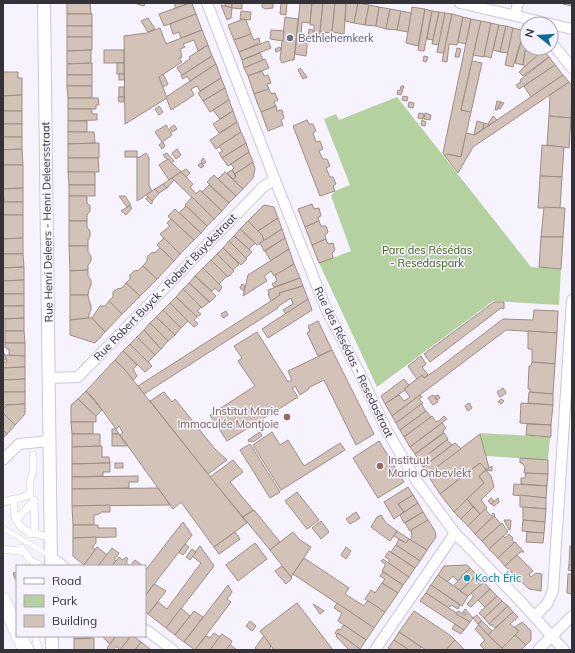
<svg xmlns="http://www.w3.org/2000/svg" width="575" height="653" font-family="Mulish,sans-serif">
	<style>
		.green { fill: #b6d1a0 }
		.building { fill: #d3c2b8; stroke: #9d8d84 }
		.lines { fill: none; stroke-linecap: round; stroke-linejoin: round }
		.service-casing { stroke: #cbc7d9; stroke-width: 6 }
		.pedestrian-casing { stroke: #cbc7d9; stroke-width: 8 }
		.minor-casing { stroke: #cbc7d9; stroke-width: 12 }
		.tertiary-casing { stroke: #cbc7d9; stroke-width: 14 }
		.primary-casing { stroke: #cbc7d9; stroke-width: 16 }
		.service { stroke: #fff; stroke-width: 5 }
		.pedestrian { stroke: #fff; stroke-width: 7 }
		.minor { stroke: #fff; stroke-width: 10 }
		.tertiary { stroke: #fff; stroke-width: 12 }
		.primary { stroke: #fff; stroke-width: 15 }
		.worship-dot { fill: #6b7280; stroke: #f6f3fe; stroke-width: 1.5 }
		.education-dot { fill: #8d6e63; stroke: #f6f3fe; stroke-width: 1.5 }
		.culture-dot { fill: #0f9aa8; stroke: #f6f3fe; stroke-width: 1.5 }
		.labels { text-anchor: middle; stroke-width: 3; stroke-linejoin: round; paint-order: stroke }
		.worship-label { font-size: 11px; fill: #5b616d; stroke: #f6f3fe; text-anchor: start }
		.street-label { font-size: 11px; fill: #343239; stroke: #f6f3fe }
		.park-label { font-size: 11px; fill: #3d5f13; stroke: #f6f3fe }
		.education-label { font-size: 11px; fill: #785e54; stroke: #f6f3fe; text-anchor: end }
		.culture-label { font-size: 11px; fill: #0d838f; stroke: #f6f3fe; text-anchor: start }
	</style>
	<rect width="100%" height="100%" fill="#f6f3fe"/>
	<g class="green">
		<path d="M 397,97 L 531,267 L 561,269 L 559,305 L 493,301 L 377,387 L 319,263 L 351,251 L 331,196 L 335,191 L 350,185 L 324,119 L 336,114 L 339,120 Z"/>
		<path d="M 480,433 L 550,437 L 548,460 L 486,456 Z"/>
	</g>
	<g class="building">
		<path d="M 67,3 L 90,3 L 91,14 L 67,14 Z"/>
		<path d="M 134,3 L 145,3 L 144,6 Z"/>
		<path d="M 174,3 L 190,3 L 176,8 Z"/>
		<path d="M 190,3 L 192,3 L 196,14 L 164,26 L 159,14 Z"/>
		<path d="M 225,3 L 232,3 L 232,8 L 225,6 Z"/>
		<path d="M 232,3 L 242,3 L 242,9 L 232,8 Z"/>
		<path d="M 262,3 L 273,3 L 273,8 L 265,9 L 262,7 Z"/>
		<path d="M 281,3 L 287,3 L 286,15 L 280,14 Z"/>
		<path d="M 300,3 L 312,3 L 310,23 L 302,22 L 301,36 L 308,37 L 306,56 L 295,54 Z"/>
		<path d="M 312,3 L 323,3 L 319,41 L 314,40 L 314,25 L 310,25 Z"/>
		<path d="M 323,3 L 335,3 L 332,33 L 320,32 Z"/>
		<path d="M 335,3 L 346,3 L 344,34 L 332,32 Z"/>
		<path d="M 346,3 L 358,3 L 354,23 L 345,21 Z"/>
		<path d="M 358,3 L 369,5 L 365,25 L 354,23 Z"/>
		<path d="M 564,3 L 572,3 L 572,6 L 563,4 Z"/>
		<path d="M 221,5 L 232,8 L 231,18 L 227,20 Z"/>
		<path d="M 369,5 L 379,7 L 376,26 L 365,25 Z"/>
		<path d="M 379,7 L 390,9 L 386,29 L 376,26 Z"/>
		<path d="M 412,7 L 425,9 L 418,46 L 406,43 Z"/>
		<path d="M 390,9 L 401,11 L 397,30 L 386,29 Z"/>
		<path d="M 425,9 L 432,11 L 424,51 L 418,50 Z"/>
		<path d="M 241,11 L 251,12 L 250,20 L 240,19 Z"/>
		<path d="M 401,11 L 411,13 L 408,32 L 397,30 Z"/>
		<path d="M 432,11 L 439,12 L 433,40 L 427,39 Z"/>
		<path d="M 439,12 L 445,13 L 439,45 L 432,44 Z"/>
		<path d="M 445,13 L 452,14 L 444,53 L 437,52 Z"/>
		<rect x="67" y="14" width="25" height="12"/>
		<path d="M 196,14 L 202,30 L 181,38 L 179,32 L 173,34 L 170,24 Z"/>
		<path d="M 452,14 L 463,17 L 457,45 L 449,44 L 447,62 L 442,61 Z"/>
		<path d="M 285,17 L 298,19 L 294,60 L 291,60 L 282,63 L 280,59 Z"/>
		<path d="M 463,17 L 471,19 L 466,44 L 458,42 Z"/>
		<path d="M 148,18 L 155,29 L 148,32 L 141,21 Z"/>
		<path d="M 243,19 L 246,20 L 251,34 L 234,40 L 228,25 Z"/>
		<path d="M 471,19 L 481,21 L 461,110 L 471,112 L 461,157 L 447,154 L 445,156 L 443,153 Z"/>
		<path d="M 481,21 L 491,23 L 484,57 L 473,55 Z"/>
		<path d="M 491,23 L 499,25 L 491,58 L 484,56 Z"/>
		<path d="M 499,25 L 506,26 L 500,52 L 493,50 Z"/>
		<rect x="67" y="26" width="25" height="11"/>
		<path d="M 506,26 L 513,28 L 508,53 L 500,52 Z"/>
		<path d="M 160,28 L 166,44 L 202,30 L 208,45 L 198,51 L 194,40 L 183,44 L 185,47 L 180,49 L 182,57 L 179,58 L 182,62 L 159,77 L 167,98 L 125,124 L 124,36 L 147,33 Z"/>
		<path d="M 513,28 L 524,31 L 513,67 L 505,65 Z"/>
		<path d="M 309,29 L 313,30 L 312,38 L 308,38 Z"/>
		<path d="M 271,30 L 284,31 L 283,41 L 270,39 Z"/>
		<path d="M 524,31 L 527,31 L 527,48 L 529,48 L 525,51 L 523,65 L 515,63 Z"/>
		<path d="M 251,34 L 254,40 L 259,38 L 260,43 L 239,52 L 234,40 Z"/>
		<path d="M 67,37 L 92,37 L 92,50 L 67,51 Z"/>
		<path d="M 268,41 L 271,48 L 242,60 L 239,52 Z"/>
		<path d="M 208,45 L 212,56 L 182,75 L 177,68 L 190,59 L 189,57 Z"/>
		<path d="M 280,47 L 281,50 L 276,52 L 275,49 Z"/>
		<path d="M 457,48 L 461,49 L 459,57 L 455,57 Z"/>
		<path d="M 529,48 L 542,48 L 543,50 L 525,67 L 523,64 L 525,51 Z"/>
		<path d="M 91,50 L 91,63 L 67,64 L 67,51 Z"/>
		<rect x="104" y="50" width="20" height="13"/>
		<path d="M 543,50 L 549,57 L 523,76 L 519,72 Z"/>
		<path d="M 260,53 L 263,60 L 244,68 L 242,60 Z"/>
		<path d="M 212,56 L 216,64 L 190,81 L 187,76 L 183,79 L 181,76 Z"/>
		<path d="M 424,56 L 428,57 L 426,62 L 423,61 Z"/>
		<path d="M 549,57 L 555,65 L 519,89 L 516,85 L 521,82 L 520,80 Z"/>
		<path d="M 265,59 L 269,68 L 248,76 L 244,68 Z"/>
		<path d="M 472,61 L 482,63 L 471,112 L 461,110 Z"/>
		<path d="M 92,63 L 92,75 L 67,75 L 67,64 Z"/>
		<rect x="117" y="63" width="7" height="11"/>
		<path d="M 216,64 L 221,78 L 200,91 L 197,86 L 191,89 L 194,95 L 171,110 L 166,97 Z"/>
		<path d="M 555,65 L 563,75 L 531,97 L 524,86 Z"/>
		<path d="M 300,68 L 307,77 L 303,79 L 298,70 Z"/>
		<path d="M 262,71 L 264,76 L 268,75 L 271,83 L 267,84 L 269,89 L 254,94 L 248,76 Z"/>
		<path d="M 3,72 L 18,72 L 18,78 L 22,78 L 22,95 L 3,96 Z"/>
		<rect x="119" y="74" width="5" height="6"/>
		<path d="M 163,74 L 168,84 L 163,87 L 159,77 Z"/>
		<rect x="67" y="75" width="25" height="11"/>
		<path d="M 563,75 L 569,82 L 473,147 L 458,173 L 445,156 L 447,154 L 461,157 L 466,133 L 475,135 Z"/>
		<path d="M 221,78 L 225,88 L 203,101 L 198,93 Z"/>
		<path d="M 569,82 L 572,86 L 571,118 L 549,116 L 550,95 Z"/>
		<path d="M 67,86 L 92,86 L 92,98 L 68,98 Z"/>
		<path d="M 401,86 L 404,86 L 401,95 L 397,94 L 398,90 L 400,91 Z"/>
		<rect x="119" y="87" width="5" height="10"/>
		<path d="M 225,88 L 229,100 L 210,112 L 203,101 Z"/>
		<path d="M 269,89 L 271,94 L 275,93 L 278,100 L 274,102 L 276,106 L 261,112 L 254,94 Z"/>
		<path d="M 22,95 L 22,111 L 3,111 L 3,96 Z"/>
		<path d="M 403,96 L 408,97 L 407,101 L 402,100 Z"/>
		<path d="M 118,97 L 124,97 L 124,102 L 119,102 Z"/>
		<path d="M 68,98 L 98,98 L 99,105 L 96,105 L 96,109 L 68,109 Z"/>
		<path d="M 229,100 L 233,111 L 220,119 L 213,110 Z"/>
		<path d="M 497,101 L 501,102 L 497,110 L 495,110 Z"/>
		<path d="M 409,102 L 414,103 L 413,108 L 408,107 Z"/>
		<path d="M 501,102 L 504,103 L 500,109 L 498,108 Z"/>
		<path d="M 159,106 L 163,112 L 159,115 L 155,109 Z"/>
		<path d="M 276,106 L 277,111 L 282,110 L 284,118 L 281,120 L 283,125 L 268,131 L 261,112 Z"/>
		<path d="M 68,109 L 92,109 L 92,114 L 97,114 L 97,120 L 68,121 Z"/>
		<rect x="3" y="111" width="19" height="13"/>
		<path d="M 233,111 L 237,122 L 219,133 L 213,124 Z"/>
		<path d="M 419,113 L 424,114 L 423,119 L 418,118 Z"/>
		<path d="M 425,113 L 431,115 L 430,120 L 424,119 Z"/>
		<path d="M 493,116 L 497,120 L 489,125 L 488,124 Z"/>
		<path d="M 549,116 L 571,118 L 569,148 L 547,145 Z"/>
		<path d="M 307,120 L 309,124 L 313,124 L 316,131 L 313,133 L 316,142 L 320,141 L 323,149 L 319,151 L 323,159 L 327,159 L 330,166 L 326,168 L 330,177 L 333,177 L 336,184 L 333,186 L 335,191 L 320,196 L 293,126 Z"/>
		<path d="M 422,120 L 426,122 L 425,126 L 421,125 Z"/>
		<rect x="68" y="121" width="19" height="11"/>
		<path d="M 477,121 L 484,123 L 483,129 L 474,135 Z"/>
		<path d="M 237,122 L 241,132 L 216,149 L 210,140 Z"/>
		<path d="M 484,123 L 488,124 L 489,125 L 483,129 Z"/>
		<rect x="3" y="124" width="19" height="13"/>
		<path d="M 166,125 L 172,135 L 162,142 L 155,132 Z"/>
		<path d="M 174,125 L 177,129 L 172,132 L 170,128 Z"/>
		<path d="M 68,132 L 94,132 L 95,143 L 68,144 Z"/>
		<path d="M 241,132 L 246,143 L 222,158 L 219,153 L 223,151 L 219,146 Z"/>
		<path d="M 3,137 L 22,137 L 22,149 L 3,150 Z"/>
		<path d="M 163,142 L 165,146 L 162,149 L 159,145 Z"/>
		<path d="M 99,143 L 99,158 L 68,158 L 68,144 Z"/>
		<path d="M 246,143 L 249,152 L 228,166 L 222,158 Z"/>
		<path d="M 542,145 L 564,147 L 562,177 L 540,176 Z"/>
		<path d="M 22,149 L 23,165 L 3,165 L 3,150 Z"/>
		<path d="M 177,149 L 181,155 L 176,159 L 172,153 Z"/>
		<rect x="125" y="151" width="12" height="6"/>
		<path d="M 249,152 L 253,162 L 235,174 L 232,170 L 234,168 L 231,164 Z"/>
		<path d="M 146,153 L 149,158 L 149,186 L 152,191 L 137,201 L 137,157 L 140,157 Z"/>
		<path d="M 167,153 L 174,161 L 171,163 L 163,155 Z"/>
		<path d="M 68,158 L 98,158 L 99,172 L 68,172 Z"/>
		<path d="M 203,158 L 206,162 L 203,164 L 201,161 Z"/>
		<path d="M 168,159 L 181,172 L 169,180 L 159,165 Z"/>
		<path d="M 253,162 L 255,169 L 253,178 L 243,189 L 233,179 L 236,177 L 235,174 Z"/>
		<path d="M 201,163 L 204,166 L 201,168 L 198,165 Z"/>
		<path d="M 3,165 L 23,165 L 23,188 L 3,189 Z"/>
		<path d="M 186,169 L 190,173 L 186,177 L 181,172 Z"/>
		<path d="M 232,170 L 236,177 L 233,179 L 227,173 Z"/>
		<path d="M 68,172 L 95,172 L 95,185 L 69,185 Z"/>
		<path d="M 181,172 L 193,184 L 190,187 L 196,194 L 200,190 L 222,211 L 214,219 L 172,178 Z"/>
		<path d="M 225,172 L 243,189 L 236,196 L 218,179 Z"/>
		<path d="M 214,175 L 236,196 L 229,203 L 207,182 Z"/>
		<path d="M 540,176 L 562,177 L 560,208 L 538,208 Z"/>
		<path d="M 172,178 L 174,180 L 167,188 L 163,184 Z"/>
		<path d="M 163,184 L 167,188 L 159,193 L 155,189 Z"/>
		<rect x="69" y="185" width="26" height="11"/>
		<path d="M 209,185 L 229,203 L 222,211 L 202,192 Z"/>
		<path d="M 23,188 L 23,202 L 4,202 L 3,189 Z"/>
		<path d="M 155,189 L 159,193 L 152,201 L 146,195 Z"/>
		<path d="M 69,196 L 87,196 L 87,203 L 90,206 L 90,211 L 87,215 L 87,221 L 69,221 Z"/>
		<path d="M 119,196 L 125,196 L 131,205 L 127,207 Z"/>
		<path d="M 148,197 L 153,202 L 151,204 L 146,199 Z"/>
		<path d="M 192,197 L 214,219 L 207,226 L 185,205 Z"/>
		<rect x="3" y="202" width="20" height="13"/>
		<path d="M 312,204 L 314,209 L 319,208 L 321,216 L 318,217 L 319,221 L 305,227 L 298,209 Z"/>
		<path d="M 264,205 L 274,207 L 278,218 L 258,231 L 248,221 Z"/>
		<path d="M 129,206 L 132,208 L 126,215 L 121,211 Z"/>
		<path d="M 186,206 L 207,226 L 201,233 L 179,213 Z"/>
		<path d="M 544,207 L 565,208 L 563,237 L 541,237 Z"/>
		<path d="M 175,209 L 201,233 L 194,240 L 168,216 Z"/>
		<path d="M 3,215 L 23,215 L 23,238 L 3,239 Z"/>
		<path d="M 278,218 L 282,229 L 264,241 L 262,235 L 258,231 Z"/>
		<path d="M 171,219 L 194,240 L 180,254 L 160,234 L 170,226 L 167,223 Z"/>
		<path d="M 69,221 L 87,221 L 87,227 L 90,231 L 90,236 L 88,240 L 88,246 L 69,246 Z"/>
		<path d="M 248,221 L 262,235 L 264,241 L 257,245 L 240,229 Z"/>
		<path d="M 319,221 L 321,226 L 326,226 L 328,232 L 325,235 L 326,239 L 312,245 L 305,227 Z"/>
		<path d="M 240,229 L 255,243 L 249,249 L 234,236 Z"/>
		<path d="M 282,229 L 285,238 L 264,251 L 260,243 Z"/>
		<path d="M 234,236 L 252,252 L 246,258 L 229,241 Z"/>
		<path d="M 541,237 L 563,237 L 561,269 L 539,267 Z"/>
		<path d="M 23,238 L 23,254 L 3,254 L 3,239 Z"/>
		<path d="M 164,238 L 180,254 L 174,261 L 157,245 Z"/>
		<path d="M 285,238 L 289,249 L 271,261 L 265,251 Z"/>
		<path d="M 326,239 L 328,244 L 333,243 L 335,250 L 332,253 L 333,258 L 319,263 L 312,245 Z"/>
		<path d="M 229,241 L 247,259 L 241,265 L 223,248 Z"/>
		<path d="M 69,246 L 88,246 L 88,252 L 91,256 L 91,261 L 88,265 L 88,270 L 70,271 Z"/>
		<path d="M 160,248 L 174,261 L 157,279 L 143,266 L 147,261 L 147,257 L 151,253 L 156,252 Z"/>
		<path d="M 223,248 L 239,264 L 233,270 L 217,254 Z"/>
		<path d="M 289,249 L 294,264 L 274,276 L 271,271 L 264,276 L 267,281 L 243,296 L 248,275 Z"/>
		<path d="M 3,254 L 23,254 L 24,267 L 3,268 Z"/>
		<path d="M 217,254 L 234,271 L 228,277 L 211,260 Z"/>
		<path d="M 211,260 L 227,276 L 219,284 L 203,268 Z"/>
		<path d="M 294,264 L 300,278 L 274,287 L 272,284 L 277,281 L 275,275 Z"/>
		<path d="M 143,266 L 157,279 L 140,296 L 126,283 L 130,279 L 130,275 L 134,271 L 139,270 Z"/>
		<path d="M 24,267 L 24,280 L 3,281 L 3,268 Z"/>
		<path d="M 203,268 L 222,287 L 219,292 L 215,288 L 212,291 L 195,276 Z"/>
		<path d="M 88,270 L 88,276 L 91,280 L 91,285 L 89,289 L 88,295 L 70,295 L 70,271 Z"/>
		<path d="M 195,276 L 216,296 L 210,302 L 189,283 Z"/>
		<path d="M 300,278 L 303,286 L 279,293 L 280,295 L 271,301 L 268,294 L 269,294 L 268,290 Z"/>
		<path d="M 24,280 L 24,294 L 3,294 L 3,281 Z"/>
		<path d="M 126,283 L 140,296 L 122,314 L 109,301 L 113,297 L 113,292 L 117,289 L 122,288 Z"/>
		<path d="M 189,283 L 209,302 L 202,308 L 183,289 Z"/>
		<path d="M 242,284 L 245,286 L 244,291 L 240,288 Z"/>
		<path d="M 303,286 L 308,299 L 286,314 L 283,310 L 293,304 L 291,298 L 277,307 L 278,308 L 144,394 L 138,386 L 271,301 L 280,295 L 279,293 Z"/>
		<path d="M 183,289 L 201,307 L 197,311 L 201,314 L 197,317 L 176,297 Z"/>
		<rect x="3" y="294" width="21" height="12"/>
		<path d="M 70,295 L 88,295 L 89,301 L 91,305 L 91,310 L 89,314 L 89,318 L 70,320 Z"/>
		<path d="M 176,297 L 197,317 L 194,320 L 198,324 L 194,327 L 170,303 Z"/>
		<path d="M 308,299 L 312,310 L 268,338 L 262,329 Z"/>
		<path d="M 109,301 L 122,314 L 105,332 L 92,318 L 100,306 L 105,306 Z"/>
		<path d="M 494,302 L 504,302 L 504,309 L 501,308 L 430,362 L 424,354 Z"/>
		<path d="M 170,303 L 188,321 L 181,328 L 163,310 Z"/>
		<path d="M 3,306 L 24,306 L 24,318 L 3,319 Z"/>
		<path d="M 163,310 L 181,328 L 175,335 L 156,317 Z"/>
		<path d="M 534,310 L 558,311 L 557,333 L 506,330 L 392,416 L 385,404 L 399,395 L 404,401 L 410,397 L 405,390 L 405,388 L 422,375 L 424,378 L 436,370 L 503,319 L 533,320 Z"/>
		<path d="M 226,311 L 228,315 L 223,318 L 221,314 Z"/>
		<path d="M 156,317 L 175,335 L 168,341 L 150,323 Z"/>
		<path d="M 24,318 L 24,331 L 5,331 L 5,319 Z"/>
		<path d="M 89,318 L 92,318 L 105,332 L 95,343 L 70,335 L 70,320 Z"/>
		<path d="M 318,321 L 332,350 L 318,356 L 307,333 L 310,331 L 308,326 Z"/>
		<path d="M 150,323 L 168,341 L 161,349 L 144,330 Z"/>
		<path d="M 144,330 L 161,349 L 155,355 L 137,337 Z"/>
		<path d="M 5,331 L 24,331 L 25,343 L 5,343 Z"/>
		<path d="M 528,331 L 557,333 L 555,364 L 532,362 L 532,349 L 528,349 Z"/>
		<path d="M 257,332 L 288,382 L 292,380 L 288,371 L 332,350 L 374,434 L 356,445 L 324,380 L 308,388 L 309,389 L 300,395 L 295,386 L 292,388 L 298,397 L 227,441 L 210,415 L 255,386 L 238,361 L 242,358 L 234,346 Z"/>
		<path d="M 137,337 L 155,355 L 148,362 L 130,344 Z"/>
		<path d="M 5,343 L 25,343 L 25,356 L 9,355 L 9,349 L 7,349 L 5,347 Z"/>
		<path d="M 130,344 L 152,366 L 145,372 L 123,351 Z"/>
		<path d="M 123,351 L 137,365 L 133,369 L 137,376 L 133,380 L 115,360 Z"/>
		<path d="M 3,352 L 7,358 L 3,361 Z"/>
		<path d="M 5,355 L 25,356 L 25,367 L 3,368 L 3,362 L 7,362 Z"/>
		<path d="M 421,356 L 426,364 L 422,367 L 428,375 L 424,378 L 422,375 L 417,379 L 408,366 Z"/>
		<path d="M 115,360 L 125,370 L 247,523 L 214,547 L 181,502 L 173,509 L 120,435 L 123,433 L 119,426 L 116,429 L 95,400 L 86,391 Z"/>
		<path d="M 532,362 L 555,364 L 553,394 L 530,392 L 530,389 L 528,389 L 529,366 L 531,366 Z"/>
		<path d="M 25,367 L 25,379 L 3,380 L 3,368 Z"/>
		<path d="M 25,379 L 25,392 L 3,392 L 3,380 Z"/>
		<path d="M 404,379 L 409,385 L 405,388 L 405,390 L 385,404 L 381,396 Z"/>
		<path d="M 503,388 L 506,393 L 500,397 L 497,392 Z"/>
		<path d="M 86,391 L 102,410 L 96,416 L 78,399 Z"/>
		<path d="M 3,392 L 25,392 L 25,404 L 3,405 Z"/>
		<path d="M 164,392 L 172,402 L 175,399 L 214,448 L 227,460 L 208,474 L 150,401 Z"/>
		<path d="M 529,392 L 553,394 L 553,405 L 528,403 Z"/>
		<path d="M 420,395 L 422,397 L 419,399 L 423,403 L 396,423 L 392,416 Z"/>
		<path d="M 433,395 L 438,402 L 433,405 L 428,398 Z"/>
		<path d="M 438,395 L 440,398 L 437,400 L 435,396 Z"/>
		<path d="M 78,399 L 96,416 L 96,422 L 71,422 L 71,405 Z"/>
		<path d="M 501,399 L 504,401 L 501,404 L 498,402 Z"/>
		<path d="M 469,403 L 472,408 L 468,411 L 465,406 Z"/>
		<path d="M 521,403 L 553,405 L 551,425 L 520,423 Z"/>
		<path d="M 25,404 L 25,414 L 15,425 L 3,413 L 3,409 L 7,405 Z"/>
		<path d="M 421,404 L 426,411 L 400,430 L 396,423 Z"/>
		<path d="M 426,411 L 431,417 L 404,437 L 400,430 Z"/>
		<path d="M 3,413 L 15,425 L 7,434 L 3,430 Z"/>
		<path d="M 432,416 L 436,422 L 440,420 L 444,416 L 447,419 L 410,447 L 404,437 Z"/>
		<path d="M 71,422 L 93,422 L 93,434 L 72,434 Z"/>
		<path d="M 442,423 L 446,428 L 443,431 L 444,432 L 415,454 L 410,447 Z"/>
		<path d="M 527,424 L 551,425 L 551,437 L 526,435 Z"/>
		<path d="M 112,429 L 116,429 L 119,434 L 112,434 Z"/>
		<path d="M 3,430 L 7,434 L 3,438 Z"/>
		<path d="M 260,432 L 262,436 L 253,442 L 251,441 L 249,442 L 248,440 Z"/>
		<path d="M 272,432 L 280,445 L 288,440 L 304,466 L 340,443 L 345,450 L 281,490 L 253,445 Z"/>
		<path d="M 444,433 L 448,439 L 419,461 L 415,454 Z"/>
		<path d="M 72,434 L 100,434 L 100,446 L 72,447 Z"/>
		<path d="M 112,434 L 119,434 L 127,446 L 112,446 Z"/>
		<path d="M 480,434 L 489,468 L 486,470 L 480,463 L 440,494 L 427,474 Z"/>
		<path d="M 447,440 L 452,445 L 423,467 L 419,461 Z"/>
		<path d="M 379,441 L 404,482 L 378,498 L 353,458 Z"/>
		<path d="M 455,443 L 461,449 L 427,474 L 423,467 Z"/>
		<path d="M 250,444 L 280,492 L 270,498 L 240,450 Z"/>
		<path d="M 102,446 L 102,457 L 109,457 L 110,463 L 72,464 L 72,447 Z"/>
		<path d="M 520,458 L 548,460 L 548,474 L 524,473 L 525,467 L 522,463 L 520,463 Z"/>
		<path d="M 233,460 L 243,472 L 230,482 L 253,510 L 243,517 L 210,477 Z"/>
		<path d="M 110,463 L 110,472 L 103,472 L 103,476 L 72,477 L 72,464 Z"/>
		<rect x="115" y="463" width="8" height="5"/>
		<path d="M 480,463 L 486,470 L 479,476 L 484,483 L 454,512 L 440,494 Z"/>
		<path d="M 492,466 L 492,471 L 486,470 Z"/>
		<path d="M 486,470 L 491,476 L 494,487 L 481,500 L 487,508 L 480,514 L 467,499 L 484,483 L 479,476 Z"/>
		<path d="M 526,473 L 548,474 L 547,486 L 521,484 L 521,478 L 525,478 Z"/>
		<path d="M 138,476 L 138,482 L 129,482 L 129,488 L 72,489 L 72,477 Z"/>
		<path d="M 514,484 L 547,486 L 546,498 L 513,495 Z"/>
		<path d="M 408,487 L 413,495 L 398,504 L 404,512 L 394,519 L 384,502 Z"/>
		<path d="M 158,488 L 170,505 L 72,506 L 72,489 Z"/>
		<path d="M 297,492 L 319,520 L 307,529 L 285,501 Z"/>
		<path d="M 413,495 L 418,503 L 404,512 L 398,504 Z"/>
		<path d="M 520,495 L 546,498 L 546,509 L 520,507 Z"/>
		<path d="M 491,498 L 494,501 L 491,504 L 488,501 Z"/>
		<path d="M 498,498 L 499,502 L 494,506 L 491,504 Z"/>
		<path d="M 467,499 L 473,507 L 461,519 L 454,512 Z"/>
		<path d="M 418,503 L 423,512 L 404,523 L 400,515 Z"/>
		<path d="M 110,505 L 110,512 L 101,512 L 99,514 L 94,515 L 94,525 L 73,525 L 72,506 Z"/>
		<path d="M 473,507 L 480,514 L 468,526 L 461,519 Z"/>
		<path d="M 523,507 L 546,509 L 545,522 L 523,520 Z"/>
		<path d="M 485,509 L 491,516 L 493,513 L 495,515 L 475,534 L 468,526 Z"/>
		<path d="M 254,510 L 280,542 L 270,550 L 243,517 Z"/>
		<path d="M 356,512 L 360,518 L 350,524 L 346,519 Z"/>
		<path d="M 423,512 L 428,520 L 410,531 L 405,523 Z"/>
		<path d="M 381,515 L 386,523 L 397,531 L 390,541 L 371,527 L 377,517 Z"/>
		<path d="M 494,516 L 501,524 L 482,541 L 475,534 Z"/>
		<path d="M 428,520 L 435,531 L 436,537 L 427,550 L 410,540 L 412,537 L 411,530 Z"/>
		<path d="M 504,520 L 511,520 L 510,530 L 509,530 Z"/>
		<path d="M 523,520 L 545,522 L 544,533 L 522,531 Z"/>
		<path d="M 321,521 L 329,532 L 321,539 L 312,528 Z"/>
		<path d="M 183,522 L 192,535 L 145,596 L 145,571 Z"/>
		<path d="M 502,523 L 508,532 L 489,549 L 482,541 Z"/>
		<path d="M 73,525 L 98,525 L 98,528 L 116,528 L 116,537 L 73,538 Z"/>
		<path d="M 397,531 L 409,539 L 406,543 L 394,536 Z"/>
		<path d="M 235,532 L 240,539 L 219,554 L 214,547 Z"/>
		<path d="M 293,532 L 300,540 L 311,547 L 291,577 L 270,550 Z"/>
		<path d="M 527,532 L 544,533 L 543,543 L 526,542 Z"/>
		<path d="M 509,534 L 513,538 L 512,540 L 514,543 L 498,558 L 489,549 L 503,536 L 505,538 Z"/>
		<path d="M 96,537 L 96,543 L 92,547 L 96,550 L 84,565 L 73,556 L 73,538 Z"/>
		<path d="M 399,539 L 406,543 L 409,539 L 427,550 L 420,561 L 396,545 Z"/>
		<path d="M 515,542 L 524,552 L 520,552 L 505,566 L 498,558 Z"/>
		<path d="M 255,543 L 267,559 L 238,581 L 226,565 Z"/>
		<path d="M 185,544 L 189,547 L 183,555 L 179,552 Z"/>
		<path d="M 396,545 L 420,561 L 415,568 L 391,552 Z"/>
		<path d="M 200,546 L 214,566 L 166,628 L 148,614 L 158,602 L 167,609 L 201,563 L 192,556 Z"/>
		<path d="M 570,546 L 572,546 L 572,565 L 569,565 Z"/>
		<path d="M 97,547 L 107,555 L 98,566 L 86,566 L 84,565 Z"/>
		<path d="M 346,547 L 351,551 L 346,559 L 341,555 Z"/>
		<path d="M 112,548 L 119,553 L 114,560 L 116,561 L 112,566 L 98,566 Z"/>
		<path d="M 192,549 L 196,552 L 190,560 L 186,557 Z"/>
		<path d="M 389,551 L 415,568 L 409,577 L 388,563 L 390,560 L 385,557 Z"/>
		<path d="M 517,555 L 533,571 L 529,574 L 531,577 L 536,573 L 542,574 L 541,591 L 529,589 L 505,566 Z"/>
		<path d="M 119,557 L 123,560 L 126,557 L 128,559 L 126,562 L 130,566 L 112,566 Z"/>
		<path d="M 304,558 L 349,588 L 345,594 L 364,606 L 368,600 L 385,612 L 374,628 L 293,574 Z"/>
		<path d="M 383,559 L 409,577 L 403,585 L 382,571 L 385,566 L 385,564 L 381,561 Z"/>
		<path d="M 135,560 L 143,566 L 130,566 Z"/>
		<path d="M 467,565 L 470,568 L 458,581 L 453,576 L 447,582 L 438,575 L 444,566 Z"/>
		<path d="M 569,565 L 572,565 L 572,571 L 568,570 Z"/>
		<path d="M 282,566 L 292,578 L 286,584 L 275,571 Z"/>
		<path d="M 470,568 L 477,575 L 460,591 L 453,586 Z"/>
		<path d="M 17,572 L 17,579 L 15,579 L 13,573 Z"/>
		<path d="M 383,572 L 403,585 L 398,593 L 382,583 L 385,579 L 380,576 Z"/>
		<path d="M 568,574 L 572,574 L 572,594 L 567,593 Z"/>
		<path d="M 438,575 L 468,596 L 462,606 L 431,585 Z"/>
		<path d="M 477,575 L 484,582 L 468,596 L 460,591 Z"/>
		<path d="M 484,582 L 490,589 L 471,607 L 467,604 L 474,596 L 471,593 Z"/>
		<path d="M 382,583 L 398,593 L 385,612 L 365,599 L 371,590 L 375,593 Z"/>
		<path d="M 154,584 L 166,591 L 148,614 L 145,611 L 145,596 Z"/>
		<path d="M 228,585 L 232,592 L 227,599 L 231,602 L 195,650 L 184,642 Z"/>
		<path d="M 431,585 L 460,605 L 458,609 L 451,605 L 448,608 L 426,593 Z"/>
		<path d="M 490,589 L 497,596 L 485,607 L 478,600 Z"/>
		<path d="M 426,593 L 470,622 L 464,630 L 420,601 Z"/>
		<path d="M 497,596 L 502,601 L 484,618 L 479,613 Z"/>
		<path d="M 502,601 L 508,606 L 489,624 L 484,618 Z"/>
		<path d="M 297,603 L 333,650 L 274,650 L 260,631 Z"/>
		<path d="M 337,603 L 374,628 L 366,640 L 338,621 L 342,613 L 334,608 Z"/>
		<path d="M 313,604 L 324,611 L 320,614 Z"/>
		<path d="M 508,606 L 513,612 L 495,628 L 492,624 L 491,626 L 489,624 Z"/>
		<path d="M 181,608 L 190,616 L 175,635 L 166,628 Z"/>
		<path d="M 465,609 L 473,618 L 470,622 L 456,614 L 458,611 L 465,615 L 466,614 L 463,612 Z"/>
		<path d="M 194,611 L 203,617 L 184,642 L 175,635 Z"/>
		<path d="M 414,611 L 451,636 L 455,640 L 446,650 L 426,650 L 399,632 Z"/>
		<path d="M 513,612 L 518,617 L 510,624 L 519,631 L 502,648 L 488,635 Z"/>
		<path d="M 477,615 L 482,621 L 478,624 L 473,618 Z"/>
		<path d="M 250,621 L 256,626 L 252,631 L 246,626 Z"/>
		<path d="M 482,621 L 492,631 L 488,635 L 478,624 Z"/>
		<path d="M 522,622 L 531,631 L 531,640 L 526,645 L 515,635 L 519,631 L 515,627 Z"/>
		<path d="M 455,624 L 464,630 L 461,634 L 452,629 Z"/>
		<path d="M 344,625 L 366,640 L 360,649 L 338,633 L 337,635 L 335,633 L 338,629 L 340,630 Z"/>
		<path d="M 479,625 L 488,635 L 504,650 L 485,650 L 480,645 L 485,640 L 475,629 Z"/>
		<path d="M 399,632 L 421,647 L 419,650 L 409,650 L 394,640 Z"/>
		<path d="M 214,633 L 220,637 L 210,650 L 195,650 L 206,636 L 210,638 Z"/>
		<path d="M 338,633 L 360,649 L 360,650 L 349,650 L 336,636 Z"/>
		<path d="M 222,634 L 232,641 L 230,645 L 225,650 L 210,650 Z"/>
		<path d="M 515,635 L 526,645 L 521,650 L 504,650 L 502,648 Z"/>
		<path d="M 74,636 L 90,636 L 90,638 L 74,639 Z"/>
		<path d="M 102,636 L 116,636 L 110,644 Z"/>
		<path d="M 116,636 L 131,636 L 120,650 L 116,646 L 113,650 L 109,650 L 107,648 Z"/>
		<path d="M 131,636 L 133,636 L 141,642 L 135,650 L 120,650 Z"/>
		<path d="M 264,636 L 271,646 L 269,650 L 258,650 L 255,648 Z"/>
		<path d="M 94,638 L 94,650 L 74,650 L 74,639 Z"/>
		<path d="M 394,640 L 409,650 L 392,650 L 388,648 Z"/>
		<path d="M 455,640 L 465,650 L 446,650 Z"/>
		<path d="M 141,642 L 150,649 L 150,650 L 135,650 Z"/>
		<path d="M 230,645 L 237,650 L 225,650 Z"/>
	</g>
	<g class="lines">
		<g class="service-casing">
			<path id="service" d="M 3,528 L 50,556"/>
		</g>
		<g class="pedestrian-casing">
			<g id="pedestrian">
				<path d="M 25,496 L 30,495 L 30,481 L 33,472 L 33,455"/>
				<path d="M 14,499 L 14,514 L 16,520"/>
				<path d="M 34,500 L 35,533"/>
				<path d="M 3,502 L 24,497"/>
				<path d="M 31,533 L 21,527 L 16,520 L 34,501"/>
				<path d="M 30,534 L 35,533 L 43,536"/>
				<path d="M 21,548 L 25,552 L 30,560 L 41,566"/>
				<path d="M 3,549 L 25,552"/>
				<path d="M 36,636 L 36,641 L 39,650"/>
			</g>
		</g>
		<g class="minor-casing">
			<g id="minor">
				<path d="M 207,3 L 275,180 L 327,311 L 359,372 L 387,431 L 416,480 L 455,533 L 524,605 L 564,650"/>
				<path d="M 460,3 L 572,29"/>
				<path d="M 515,15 L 518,3"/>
				<path d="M 551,42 L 572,68"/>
				<path d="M 49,378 L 78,377 L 264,186 L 275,180"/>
				<path d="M 3,460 L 19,444 L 49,441"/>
				<path d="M 51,557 L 63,566"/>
				<path d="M 535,616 L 547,604 L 553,591 L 572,300"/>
				<path d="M 145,629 L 173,650"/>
				<path d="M 375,650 L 455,533"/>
				<path d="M 538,650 L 572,616"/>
			</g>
		</g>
		<g class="tertiary-casing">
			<g id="tertiary">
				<path d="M 44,3 L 51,566"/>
				<path d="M 52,636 L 52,650"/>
			</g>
		</g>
		<g class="primary-casing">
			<g id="primary">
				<path d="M 3,600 L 17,631"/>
				<path d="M 19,636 L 26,650"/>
			</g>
		</g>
		<use href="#service" class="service"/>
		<use href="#pedestrian" class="pedestrian"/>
		<use href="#minor" class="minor"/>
		<use href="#tertiary" class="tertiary"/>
		<use href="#primary" class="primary"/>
	</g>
	<circle class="worship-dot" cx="290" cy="38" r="4"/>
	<g class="education-dot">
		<circle cx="287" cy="417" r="4"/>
		<circle cx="380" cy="466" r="4"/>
	</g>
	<circle class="culture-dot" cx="467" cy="578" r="4"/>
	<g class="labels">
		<g class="worship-label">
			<text x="298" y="42">Bethlehemkerk</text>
		</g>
		<g class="street-label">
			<text transform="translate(47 222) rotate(-91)" y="4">Rue Henri Deleers - Henri Deleersstraat</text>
			<text transform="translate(165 287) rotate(-46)" y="4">Rue Robert Buyck - Robert Buyckstraat</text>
			<text transform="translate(354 362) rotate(64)" y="4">Rue des Résédas - Resedastraat</text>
		</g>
		<g class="park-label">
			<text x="427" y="254">Parc des Résédas<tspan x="427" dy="13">- Resedaspark</tspan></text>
		</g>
		<g class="education-label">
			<text x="279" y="415">Institut Marie<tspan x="279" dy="13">Immaculée Montjoie</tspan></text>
			<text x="388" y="464" text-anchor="start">Instituut<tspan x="388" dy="13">Maria Onbevlekt</tspan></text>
		</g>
		<g class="culture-label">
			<text x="475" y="582">Koch Éric</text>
		</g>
	</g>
	<rect width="575" height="653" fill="none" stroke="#343239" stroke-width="8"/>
	<rect x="16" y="565" width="130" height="72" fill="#f6f3fe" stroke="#a8a6af"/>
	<rect x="24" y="578" width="20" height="6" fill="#ffffff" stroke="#a8a6af"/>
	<text x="52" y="585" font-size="12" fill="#343239">Road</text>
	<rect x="24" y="595" width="20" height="12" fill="#b6d1a0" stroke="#a8a6af"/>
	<text x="52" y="605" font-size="12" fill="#343239">Park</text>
	<rect x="24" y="615" width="20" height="12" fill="#d3c2b8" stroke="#a8a6af"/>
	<text x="52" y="625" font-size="12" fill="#343239">Building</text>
	<g transform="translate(539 36) rotate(287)"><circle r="19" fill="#f6f3fe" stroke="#a8a6af"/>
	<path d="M0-3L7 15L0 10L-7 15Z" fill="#0b6b9a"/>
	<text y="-6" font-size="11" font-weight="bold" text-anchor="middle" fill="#343239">N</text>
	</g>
</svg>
